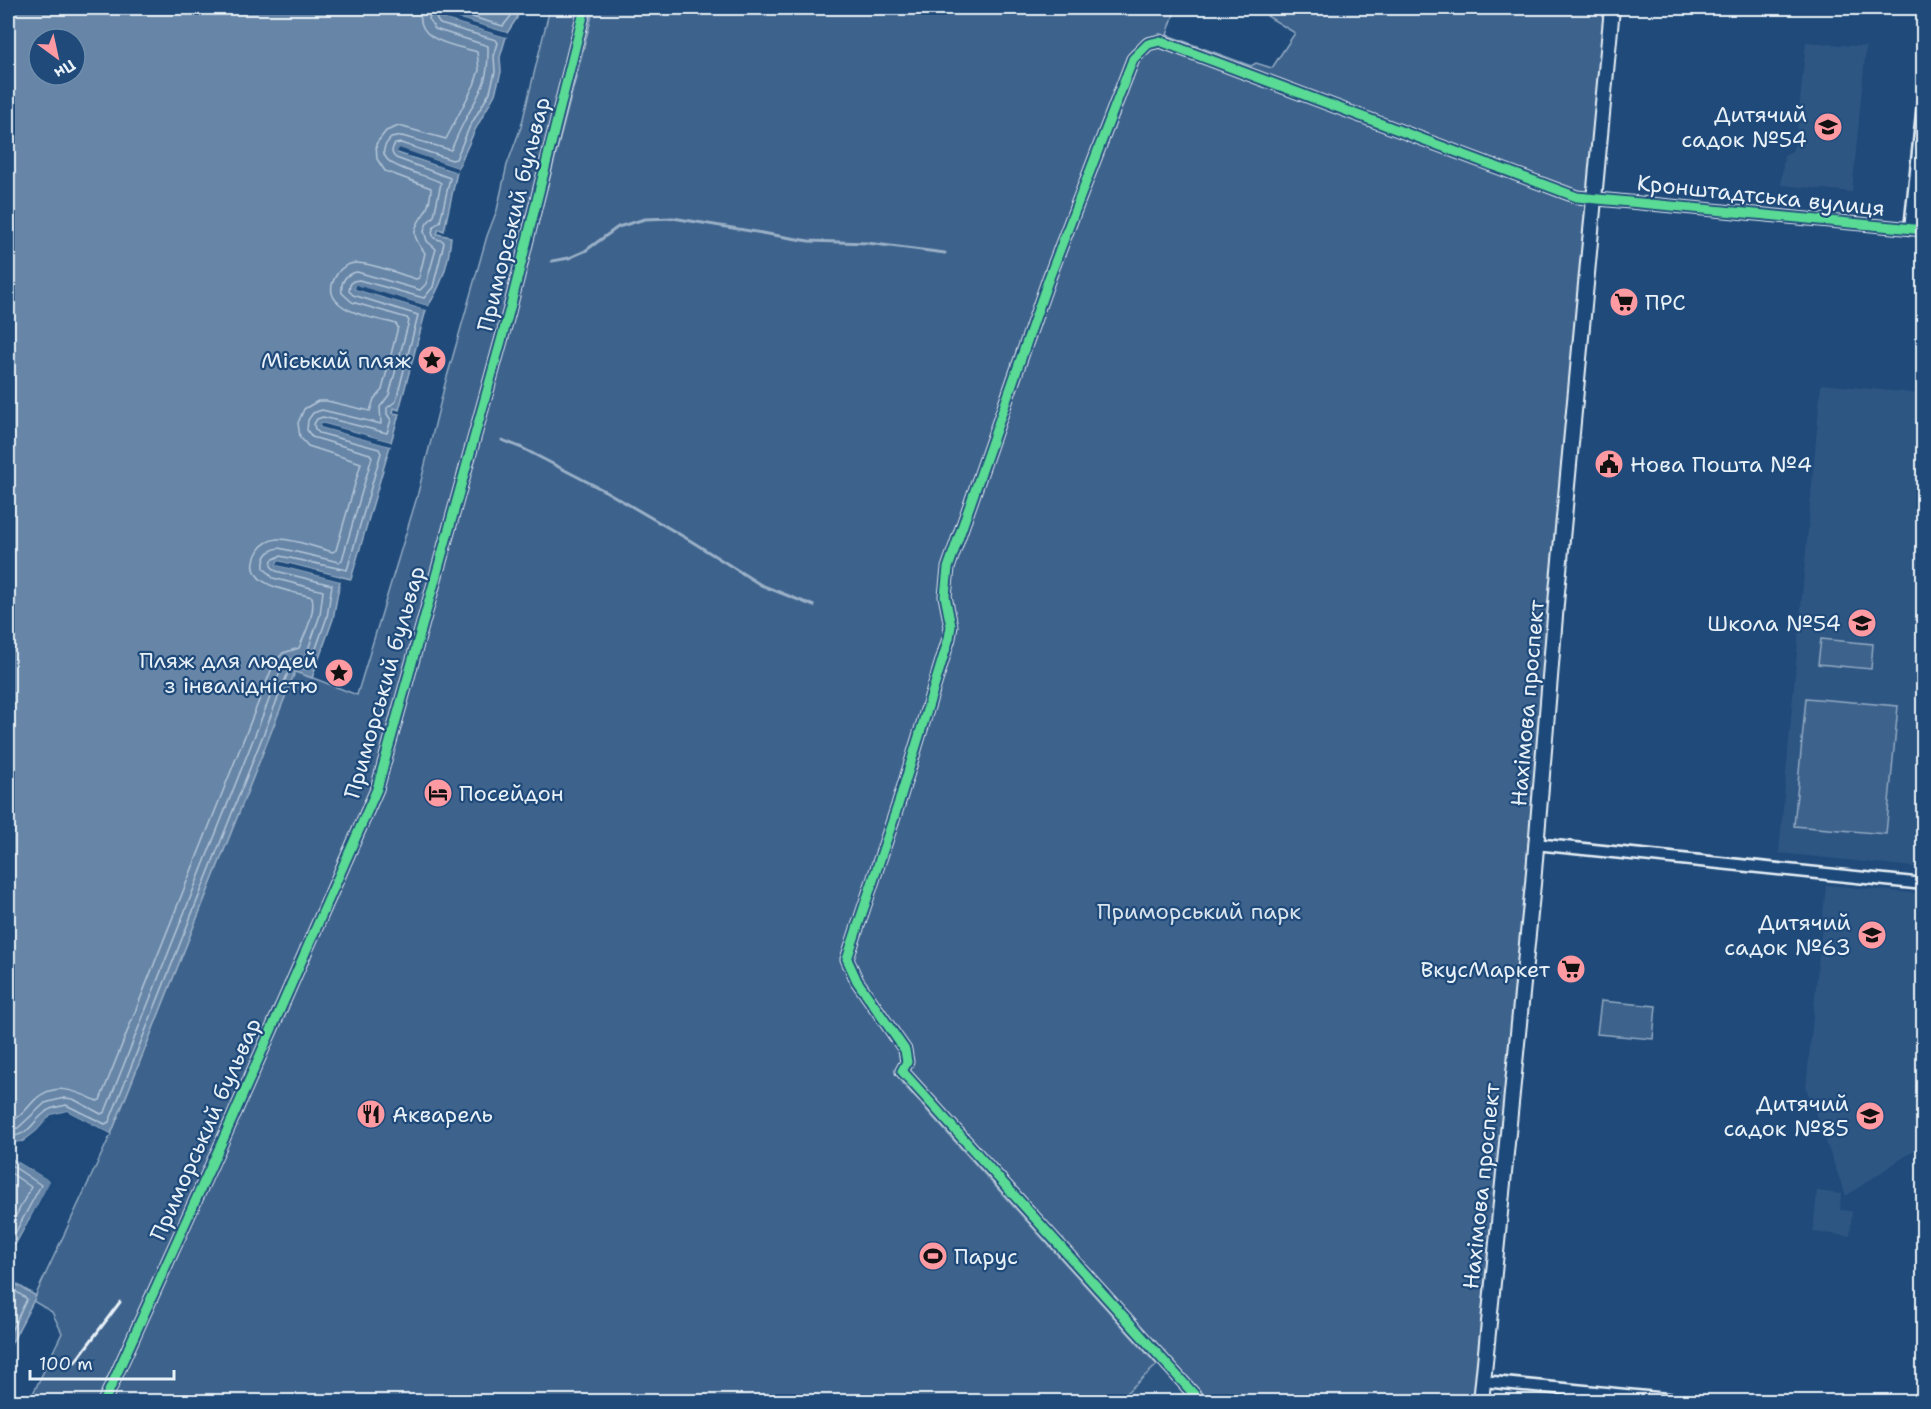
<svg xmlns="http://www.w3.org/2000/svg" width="1931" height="1409" font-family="'Shantell Sans',sans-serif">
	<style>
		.built { fill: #2e5683 }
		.green { fill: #3c628c; stroke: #92aac2; stroke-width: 1.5 }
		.water { fill: #6685a7; stroke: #9ab0c7; stroke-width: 1.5; fill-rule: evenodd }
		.pier { fill: #1f4a7a }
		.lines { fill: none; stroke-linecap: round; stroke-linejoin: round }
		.shore { stroke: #b4c6d8; stroke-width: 1.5 }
		.stream { stroke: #9ab0c7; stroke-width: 3 }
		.minor-casing { stroke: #e8f1f8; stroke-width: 15 }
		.major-casing { stroke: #e8f1f8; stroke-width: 18 }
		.minor { stroke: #1f4a7a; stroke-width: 10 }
		.major { stroke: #1f4a7a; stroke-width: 14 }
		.rail { stroke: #e8f1f8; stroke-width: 3 }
		.cycleway-casing { stroke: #1f4a7a; stroke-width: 13 }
		.cycleway { stroke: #5adb95; stroke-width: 9 }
		.labels { text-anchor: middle; stroke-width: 4.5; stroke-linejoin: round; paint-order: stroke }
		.poi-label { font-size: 22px; fill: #e8f1f8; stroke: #1f4a7a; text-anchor: end }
		.street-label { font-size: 22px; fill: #e8f1f8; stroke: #1f4a7a }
		.park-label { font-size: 22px; fill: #d7e3ed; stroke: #1f4a7a }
	</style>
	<rect width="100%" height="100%" fill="#1f4a7a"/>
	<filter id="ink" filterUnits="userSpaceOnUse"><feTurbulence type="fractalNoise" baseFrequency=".0167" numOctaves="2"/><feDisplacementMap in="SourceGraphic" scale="12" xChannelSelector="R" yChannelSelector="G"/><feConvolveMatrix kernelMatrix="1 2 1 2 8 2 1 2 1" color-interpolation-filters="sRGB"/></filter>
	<g filter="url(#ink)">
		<g class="built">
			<path d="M 1806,42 L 1866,47 L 1852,192 L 1781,185 L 1784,156 L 1792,151 L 1796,142 Z"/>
			<path d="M 1821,384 L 1923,394 L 1923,868 L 1779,853 Z"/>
			<path d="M 1826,885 L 1923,894 L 1923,1144 L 1846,1196 L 1806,1088 Z"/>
			<path d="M 1817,1191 L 1841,1194 L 1840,1210 L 1852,1211 L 1850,1236 L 1813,1232 Z"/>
			<path d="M 1157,1365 L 1190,1401 L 1117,1402 Z"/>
		</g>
		<g class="green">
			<path d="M 550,8 L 582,8 L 503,310 L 372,787 L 216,1140 L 97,1401 L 29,1402 L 62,1333 L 52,1312 L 33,1301 L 111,1134 L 295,671 L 357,695 L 417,497 L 445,384 L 487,236 L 497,210 L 507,165 L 521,127 Z"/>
			<path d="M 594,8 L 1176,8 L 1167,35 L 1251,66 L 1256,63 L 1272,68 L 1295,33 L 1267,16 L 1271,8 L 1613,8 L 1477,1401 L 1202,1401 L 906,1075 L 902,1083 L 1157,1365 L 1117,1401 L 111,1402 L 228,1143 L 382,792 L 514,315 Z"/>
			<path d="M 1821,639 L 1873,644 L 1871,669 L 1818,664 Z"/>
			<path d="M 1806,698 L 1898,706 L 1886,834 L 1794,826 Z"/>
			<path d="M 1601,1001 L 1656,1006 L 1653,1039 L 1597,1034 Z"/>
		</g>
		<g class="water">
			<path d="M 8,8 L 519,8 L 517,18 L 507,33 L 443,14 L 442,18 L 506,37 L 500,57 L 501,72 L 495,94 L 475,130 L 458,168 L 399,149 L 398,153 L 457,172 L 444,231 L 439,229 L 437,234 L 451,237 C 449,262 442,285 428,306 L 356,286 L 355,289 L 426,310 L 399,410 L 394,408 L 393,413 L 399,414 L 391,442 L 321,423 L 320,427 L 390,446 L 351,579 L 278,561 L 277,565 L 340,581 L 333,619 L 312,678 L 295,672 L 111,1134 L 67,1111 L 51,1115 L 37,1131 L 22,1142 L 8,1143 ZM 39,39 L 75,39 L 75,75 L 39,75 Z"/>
			<path d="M 8,1156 L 51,1181 L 15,1245 L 8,1240 Z"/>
			<path d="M 8,1279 L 36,1296 L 8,1350 Z"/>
		</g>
		<g class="pier">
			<path d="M 443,14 L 507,33 L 506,37 L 442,18 Z"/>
			<path d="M 399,148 L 458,168 L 457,172 L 397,152 Z"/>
			<path d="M 356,285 L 428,306 L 426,310 L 355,289 Z"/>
			<path d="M 321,423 L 391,442 L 390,446 L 320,427 Z"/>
			<path d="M 278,561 L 341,577 L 340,581 L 277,565 Z"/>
			<path d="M 67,1111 L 111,1134 L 110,1137 L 67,1114 L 53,1118 L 39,1133 L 24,1144 L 8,1146 L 8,1143 L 23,1142 L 37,1131 L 51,1115 Z"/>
			<path d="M 8,1153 L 54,1181 L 16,1248 L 8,1244 L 8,1240 L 16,1245 L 50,1181 L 8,1156 Z"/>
		</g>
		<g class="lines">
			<g class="shore">
				<path d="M 8,1120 C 18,1120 24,1112 31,1104 C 51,1081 73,1089 97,1101 L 100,1100 L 274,663 L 283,653 L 299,648 C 305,634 316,612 312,597 C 291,591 238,586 258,551 C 262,544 269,540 277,539 C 292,538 317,548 333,552 L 336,550 L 361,463 L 308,446 L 300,437 L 298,423 L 304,409 L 318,401 L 327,401 L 370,411 L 374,399 L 382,390 L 398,327 L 396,324 C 375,318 313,310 337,274 C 341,267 349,263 356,263 C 373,263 399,274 416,279 L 419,278 L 425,253 C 410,234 413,230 425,212 C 429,206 431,195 431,188 L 385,171 L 377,159 L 376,144 L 386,131 L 399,126 L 446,139 L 474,85 L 479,70 L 477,52 C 454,45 412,41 422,8"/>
				<path d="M 8,1130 L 18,1128 L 45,1103 L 64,1098 L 73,1099 L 101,1114 L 105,1112 L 282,667 L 291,659 L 305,658 L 320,615 L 323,591 L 273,578 L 264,568 C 263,557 268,550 279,548 L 339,562 L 342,560 L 372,457 L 370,454 L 312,437 L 307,430 L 308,420 L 313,413 L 322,410 L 381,424 L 380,407 L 389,395 L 409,321 L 407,318 L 352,302 L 342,293 C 340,282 346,273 357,272 L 420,290 L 426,284 L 436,249 L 427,241 L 424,231 L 427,223 L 434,216 L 441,183 C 428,173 362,167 391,138 L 402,136 L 451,150 C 455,142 458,133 463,124 C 479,92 489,85 488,46 L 435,29 L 429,19 L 432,8"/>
				<path d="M 8,1137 C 33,1134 30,1123 47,1111 C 52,1107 60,1107 66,1105 L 105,1124 L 109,1122 L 289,670 L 295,666 L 306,669 L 309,668 L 327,617 L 332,585 L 276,571 L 271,566 L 272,560 L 280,556 L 347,570 L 381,453 L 379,449 L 319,433 L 315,429 L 314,424 L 317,419 L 323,417 L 387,433 L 391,420 L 387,414 L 387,408 L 396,401 L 418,315 L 353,295 L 349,291 L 350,285 L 353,281 L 359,280 L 424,298 L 433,287 L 444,243 L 443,241 L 434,238 L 432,232 L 434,226 L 440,222 L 450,178 L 396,158 C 391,154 391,149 395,144 L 401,143 L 452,160 L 456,159 L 469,128 L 490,92 L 495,72 L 494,56 L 498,43 L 496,40 L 440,24 L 437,20 C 435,14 439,9 445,9 L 503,26 L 511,16 L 513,8"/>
				<path d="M 8,1163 L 41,1185 L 14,1235 L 8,1236"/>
				<path d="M 8,1171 L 31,1187 L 10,1227 L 8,1228"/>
				<path d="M 8,1286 L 27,1299 L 8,1337"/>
			</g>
			<g class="stream">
				<path d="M 552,261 L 569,258 L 585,251 L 618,227 L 645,219 L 673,218 L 809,241 L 867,243 L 945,253"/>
				<path d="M 502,440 L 522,448 L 607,492 L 691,541 L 761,585 L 814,606"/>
			</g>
			<g class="minor-casing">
				<g id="minor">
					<path d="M 1910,229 L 1924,94"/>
					<path d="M 1535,844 L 1924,884"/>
					<path d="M 1483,1381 L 1697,1402"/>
					<path d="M 104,1402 L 222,1142 L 377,789 L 509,312 L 585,8"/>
					<path d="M 1201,1402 L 902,1071 L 907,1062 L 905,1050 L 857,981 L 847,959 L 898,805 L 949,638 L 951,626 L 945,596 L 948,568 L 1049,278 L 1133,59 L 1148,44 L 1160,41 L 1577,197 L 1924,230"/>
				</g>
			</g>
			<g class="major-casing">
				<path id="major" d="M 1481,1402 L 1533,884 L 1557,592 L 1612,8"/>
			</g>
			<use href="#minor" class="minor"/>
			<use href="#major" class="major"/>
			<path class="rail" d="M 75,1362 L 120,1302"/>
			<g class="cycleway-casing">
				<g id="cycleway">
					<path d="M 104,1402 L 222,1142 L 377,789 L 509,312 L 585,8"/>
					<path d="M 1201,1402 L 902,1071 L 907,1062 L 905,1050 L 857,981 L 847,959 L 898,805 L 949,638 L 951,626 L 945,596 L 948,568 L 1049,278 L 1133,59 L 1148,44 L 1160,41 L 1577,197 L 1924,230"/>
				</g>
			</g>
			<use href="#cycleway" class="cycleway"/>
		</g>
	</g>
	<defs>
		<g id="school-disc" transform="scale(1.5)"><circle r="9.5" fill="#ff9aa2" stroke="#1f4a7a"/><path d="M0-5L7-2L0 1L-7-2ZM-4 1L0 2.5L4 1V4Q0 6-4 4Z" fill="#111"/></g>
		<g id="supermarket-disc" transform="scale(1.5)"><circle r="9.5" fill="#ff9aa2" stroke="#1f4a7a"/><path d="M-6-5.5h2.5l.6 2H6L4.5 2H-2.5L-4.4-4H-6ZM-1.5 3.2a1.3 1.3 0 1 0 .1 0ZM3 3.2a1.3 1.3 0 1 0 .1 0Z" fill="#111"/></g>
		<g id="sight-disc" transform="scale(1.5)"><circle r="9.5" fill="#ff9aa2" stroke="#1f4a7a"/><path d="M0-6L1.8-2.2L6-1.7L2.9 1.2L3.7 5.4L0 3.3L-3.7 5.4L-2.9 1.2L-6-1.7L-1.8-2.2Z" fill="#111"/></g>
		<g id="civic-disc" transform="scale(1.5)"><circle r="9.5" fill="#ff9aa2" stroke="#1f4a7a"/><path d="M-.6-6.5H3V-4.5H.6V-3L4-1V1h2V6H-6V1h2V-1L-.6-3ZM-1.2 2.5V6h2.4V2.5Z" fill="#111"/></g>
		<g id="hotel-disc" transform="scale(1.5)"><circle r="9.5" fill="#ff9aa2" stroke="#1f4a7a"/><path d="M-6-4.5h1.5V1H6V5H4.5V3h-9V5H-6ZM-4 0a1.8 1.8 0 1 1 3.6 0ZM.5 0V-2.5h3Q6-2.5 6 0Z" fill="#111"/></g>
		<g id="restaurant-disc" transform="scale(1.5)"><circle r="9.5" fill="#ff9aa2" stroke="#1f4a7a"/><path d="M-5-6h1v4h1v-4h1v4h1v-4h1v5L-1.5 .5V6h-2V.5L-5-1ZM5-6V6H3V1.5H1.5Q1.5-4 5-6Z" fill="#111"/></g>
		<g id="stadium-disc" transform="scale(1.5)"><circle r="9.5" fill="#ff9aa2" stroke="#1f4a7a"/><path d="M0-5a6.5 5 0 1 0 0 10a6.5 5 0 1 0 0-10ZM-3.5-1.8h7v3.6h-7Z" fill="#111"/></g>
	</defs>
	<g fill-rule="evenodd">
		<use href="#school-disc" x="1828" y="127"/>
		<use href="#supermarket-disc" x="1624" y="302"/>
		<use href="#sight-disc" x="432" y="360"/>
		<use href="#civic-disc" x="1609" y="464"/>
		<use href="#school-disc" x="1862" y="623"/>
		<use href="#sight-disc" x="339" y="673"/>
		<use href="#hotel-disc" x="438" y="793"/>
		<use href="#school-disc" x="1872" y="935"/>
		<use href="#supermarket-disc" x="1571" y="969"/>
		<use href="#restaurant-disc" x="371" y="1114"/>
		<use href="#school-disc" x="1870" y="1116"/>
		<use href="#stadium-disc" x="933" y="1256"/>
	</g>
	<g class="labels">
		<g class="poi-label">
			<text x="1807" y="122">Дитячий<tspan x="1807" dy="25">садок №54</tspan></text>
			<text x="1645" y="310" text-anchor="start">ПРС</text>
			<text x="411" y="368">Міський пляж</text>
			<text x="1630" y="472" text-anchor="start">Нова Пошта №4</text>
			<text x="1841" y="631">Школа №54</text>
			<text x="318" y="668">Пляж для людей<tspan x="318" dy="25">з інвалідністю</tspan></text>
			<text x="459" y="801" text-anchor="start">Посейдон</text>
			<text x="1851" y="930">Дитячий<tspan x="1851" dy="25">садок №63</tspan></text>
			<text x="1550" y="977">ВкусМаркет</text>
			<text x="1849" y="1111">Дитячий<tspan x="1849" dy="25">садок №85</tspan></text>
			<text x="392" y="1122" text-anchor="start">Акварель</text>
			<text x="954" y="1264" text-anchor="start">Парус</text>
		</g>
		<g class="street-label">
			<text transform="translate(1761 195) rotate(6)" y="8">Кронштадтська вулиця</text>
			<text transform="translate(513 214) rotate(-76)" y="8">Приморський бульвар</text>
			<text transform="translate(384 682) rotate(-74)" y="8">Приморський бульвар</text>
			<text transform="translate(1527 703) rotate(-85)" y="8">Нахімова проспект</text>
			<text transform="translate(205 1129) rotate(-66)" y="8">Приморський бульвар</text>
			<text transform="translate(1481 1186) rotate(-84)" y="8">Нахімова проспект</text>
		</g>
		<g class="park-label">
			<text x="1199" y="919">Приморський парк</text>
		</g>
	</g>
	<rect width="1931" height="1409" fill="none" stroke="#1f4a7a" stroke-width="30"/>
	<rect x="15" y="15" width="1901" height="1379" fill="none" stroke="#e8f1f8" stroke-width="2" filter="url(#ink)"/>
	<g transform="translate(57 57) rotate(147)"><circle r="28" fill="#1f4a7a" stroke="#6f8dac" stroke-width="1.5"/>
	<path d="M0-4.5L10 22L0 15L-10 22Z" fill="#ff9aa2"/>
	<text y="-9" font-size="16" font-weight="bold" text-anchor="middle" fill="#e8f1f8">Пн</text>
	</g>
	<path d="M30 1370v9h144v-9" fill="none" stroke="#e8f1f8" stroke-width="3"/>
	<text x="39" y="1370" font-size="18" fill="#e8f1f8" stroke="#1f4a7a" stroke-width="4.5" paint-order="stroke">100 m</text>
</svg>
